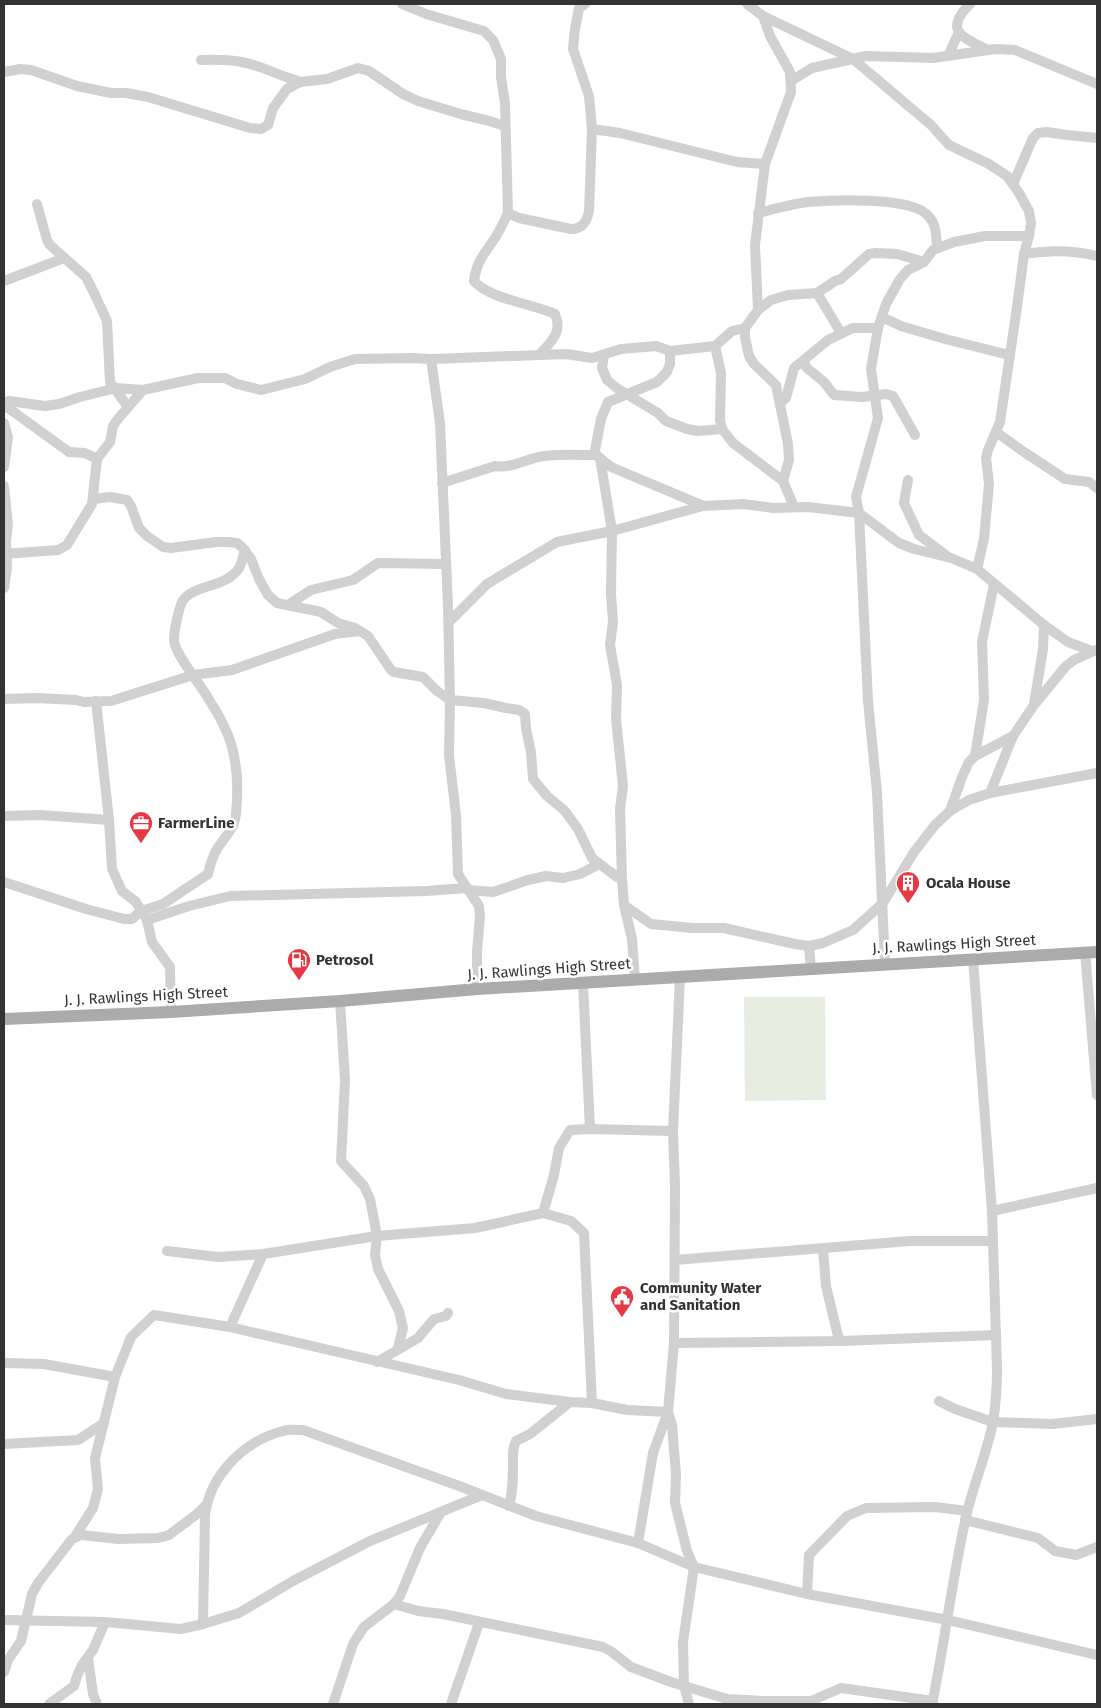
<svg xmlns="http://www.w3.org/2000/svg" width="1101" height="1708" font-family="'Fira Sans',sans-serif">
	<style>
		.green { fill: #e6ecdf }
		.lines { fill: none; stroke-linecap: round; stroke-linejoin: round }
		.minor { stroke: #d0d0d0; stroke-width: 10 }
		.major { stroke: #ababab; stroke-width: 12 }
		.labels { text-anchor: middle; stroke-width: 5; stroke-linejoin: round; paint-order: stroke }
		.poi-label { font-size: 15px; font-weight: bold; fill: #333; stroke: #fff; text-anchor: start }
		.street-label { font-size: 15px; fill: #333; stroke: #fff }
	</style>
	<rect width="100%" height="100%" fill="#fff"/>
	<path class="green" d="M 744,997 L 825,997 L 826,1100 L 745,1101 Z"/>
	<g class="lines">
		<g class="minor">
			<path d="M 402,4 L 426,14 L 484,31 L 493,40 L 501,59 L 501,77 L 505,103 L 508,213 L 519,218 L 571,229 C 583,229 587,221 589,211 L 592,129 L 589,96 L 573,49 L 575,29 L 579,8 L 585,4"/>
			<path d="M 747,4 L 763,16 L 853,59 L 931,125 L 949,145 L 989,164 L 1007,176 L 1019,193 L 1029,211 L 1031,223 L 1029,236 L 1024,254 L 1017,307 L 1000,422 L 988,450 L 986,458 L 989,484 L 984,539 L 977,569"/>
			<path d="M 970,4 C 943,31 962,37 988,50"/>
			<path d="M 948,56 L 959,32"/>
			<path d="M 201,60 C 235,59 247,61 278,74 C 285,77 293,79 300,82"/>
			<path d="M 4,72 L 20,69 L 31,70 L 77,86 L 111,93 L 126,93 L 148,97 L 250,128 L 261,129 L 268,125 L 273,108 L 287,89 L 300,82 L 327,79 L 358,68 L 369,71 L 403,94 L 418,101 L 464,115 L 486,120 L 505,126"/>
			<path d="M 791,81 L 812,68 L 866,56 L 933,58 L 995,49 L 1015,50 L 1097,84"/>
			<path d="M 592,129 L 620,133 L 737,162 L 765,164"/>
			<path d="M 1013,184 L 1033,138 L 1038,133 L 1047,132 L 1067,135 L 1097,138"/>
			<path d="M 37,204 L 47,240 L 50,245 L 86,277 L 95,295 L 107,321 L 110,382 L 128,407"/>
			<path d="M 508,213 C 504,221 500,230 495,238 C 485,253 476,262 474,281 C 489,299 534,304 555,314 C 563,332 551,342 540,354"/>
			<path d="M 758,213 C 774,209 791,204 808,202 C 833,200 906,197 925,213 C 937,222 936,235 937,248"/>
			<path d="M 1024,254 C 1049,250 1072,250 1097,256"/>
			<path d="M 4,281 L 64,258"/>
			<path d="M 817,293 L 841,333"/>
			<path d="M 758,310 L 755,245 L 765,164 L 791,92 L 790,72 L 770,36 L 763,16"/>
			<path d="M 882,317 L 901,326 L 945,339 L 1009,355"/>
			<path d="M 745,328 L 745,337 L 749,356 L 754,364 L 776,385 L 788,444 L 789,460 L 783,481"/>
			<path d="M 715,346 L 721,373 L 720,420 L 722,429 L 733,443 L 783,481 L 794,507"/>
			<path d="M 670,351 L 670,364 L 667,372 L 657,382 L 608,402 L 601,419 L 595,450 L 596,455 L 611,467 L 704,506 L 743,504 L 773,508 L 808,507 L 859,513 L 899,543 L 914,549 L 951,558 L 977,569 L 1044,625 L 1068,642 L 1092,651"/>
			<path d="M 604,355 L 602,368 L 607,380 L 618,389 L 658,413 L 666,421 L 687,429 L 698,431 L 722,429"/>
			<path d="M 431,359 L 440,423 L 448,606 L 450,700 L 449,755 L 456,815 L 458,874 L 479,906 L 480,916 L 477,951 L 477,989"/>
			<path d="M 803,361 L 807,368 L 824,382 L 834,395 L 862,397 L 886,394 L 893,396 L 915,435"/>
			<path d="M 4,403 L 9,401 L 45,406 L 59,404 L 80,397 L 116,388 L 143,390 L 198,378 L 225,378 L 237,384 L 261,390 L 305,379 L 330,367 L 355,359 L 411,358 L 431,359 L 566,354 L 592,358 L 621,349 L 656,346 L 670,351 L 715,346 L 732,331 L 745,328 L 758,310 L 771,300 L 788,295 L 817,293 L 835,281 L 841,279 L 869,254 L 876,253 L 897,254 L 924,262 L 933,250 L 954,242 L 985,236 L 1029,236"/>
			<path d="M 780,403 L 786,398 L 794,368 L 828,340 L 853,328 L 878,328"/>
			<path d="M 4,405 L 69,452 L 85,453 L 97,459"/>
			<path d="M 4,423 L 8,437 L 4,467"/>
			<path d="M 996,432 L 1024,452 L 1065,479 L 1089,482 L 1097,488"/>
			<path d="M 600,458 L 612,531 L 611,594 L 613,622 L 610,645 L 617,685 L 616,719 L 623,786 L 620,809 L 622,879 L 624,905 L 632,939 L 635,980"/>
			<path d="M 908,480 L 904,503 L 919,535 L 947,556"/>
			<path d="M 442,483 L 495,466 C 511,469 528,458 544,456 C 561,454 579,455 596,455"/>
			<path d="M 4,486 L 8,525 L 6,542 L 7,567 L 4,588"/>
			<path d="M 93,499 L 110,497 L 127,500 L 131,506 L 139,528 L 147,536 L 163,547 L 171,548 L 216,542 L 228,542 L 237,543 L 242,547 L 251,559 L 259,579 L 268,595 L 277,603 L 321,612 L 338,623 L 355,628 L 368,636 L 391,670 L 394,672 L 423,677 L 437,691 L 450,700 L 484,703 L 506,708 L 519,710 L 525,714 L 526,729 L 531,752 L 533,779 L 547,796 L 564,810 L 578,829 L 592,858 L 617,877 L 622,879"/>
			<path d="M 4,554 L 58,550 L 67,545 L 92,504 L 97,459 L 110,442 L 113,426 L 117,420 L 143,390"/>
			<path d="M 288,605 L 311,590 L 353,580 L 378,563 L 446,564"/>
			<path d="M 449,622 L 487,584 L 557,542 L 612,531 L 703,506"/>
			<path d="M 4,699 L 36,698 L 76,700 L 84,702 L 111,701 L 193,675 L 232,670 L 335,634 L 359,631"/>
			<path d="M 96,701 L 109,820 L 112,869 L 122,891 L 136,902 L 147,920 L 152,942 L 170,967 L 171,1012"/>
			<path d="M 1034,704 L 1043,649 L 1044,625"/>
			<path d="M 975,756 L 984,700 L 982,642 L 994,584"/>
			<path d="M 990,793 L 1013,736"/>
			<path d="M 950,811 L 962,777 L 969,762 L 975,756 L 1013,736 L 1034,705 L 1066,666 L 1074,660 L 1096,650"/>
			<path d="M 4,816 L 40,815 L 109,820"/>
			<path d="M 4,882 L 86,909 L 124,919 L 132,919 L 141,911 L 163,904 L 208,874 C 210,866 212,857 217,849 C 225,836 235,829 236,813 C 239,784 237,751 223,724 C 219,715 213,706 208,698 C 201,685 173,652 174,639 C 174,632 179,604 184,599 C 196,584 226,588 239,568 C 242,563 243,556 245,550"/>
			<path d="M 468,890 L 493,892 L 528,880 L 546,876 L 563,878 L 580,874 L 599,864"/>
			<path d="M 624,905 L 651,924 L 692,928 L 724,928 L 795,944 L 809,946 L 823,943 L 853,930 L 883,903 L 914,852 L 935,825 L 950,811 L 969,800 L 990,793 L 1097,773"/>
			<path d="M 147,920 L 189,906 L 230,896 L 426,891 L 467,888"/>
			<path d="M 809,946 L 811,969"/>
			<path d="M 1085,952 L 1097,1095"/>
			<path d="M 885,964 L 877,792 L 868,701 L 859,513 L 856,497 L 878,418 L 871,369 L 878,328 L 886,304 L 900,279 L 908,270 L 924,262"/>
			<path d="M 680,977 L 673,1131 L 675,1186 L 674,1343 L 668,1412 L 672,1425 L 676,1474 L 675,1503 L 687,1551 L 694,1567 L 683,1642 L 684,1686 L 689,1704"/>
			<path d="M 583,983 L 590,1129"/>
			<path d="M 340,1001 L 345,1080 L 341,1161 L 364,1186 L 370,1199 L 377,1236 L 375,1255 L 378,1269 L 399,1311 L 403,1328 L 398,1348"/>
			<path d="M 992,1211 L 1097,1188"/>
			<path d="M 543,1213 L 554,1175 L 559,1148 L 570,1130 L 590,1129 L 673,1131"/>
			<path d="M 823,1249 L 826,1286 L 838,1336 L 841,1341"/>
			<path d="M 167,1251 L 218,1257 L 263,1254 L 377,1236 L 475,1228 L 543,1213 L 571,1221 L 584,1233 L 592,1403"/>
			<path d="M 675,1260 L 910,1241 L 992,1241"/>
			<path d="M 230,1327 L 263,1254"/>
			<path d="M 674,1343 L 841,1341 L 996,1335"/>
			<path d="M 377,1362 L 418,1338 L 434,1319 L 446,1316 L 448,1313"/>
			<path d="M 4,1363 L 44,1364 L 115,1377"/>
			<path d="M 939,1401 L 955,1409 L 993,1422 L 1052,1424 L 1097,1419"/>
			<path d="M 4,1444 L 78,1440 L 104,1423"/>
			<path d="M 509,1506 C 513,1492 513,1479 513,1465 C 513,1455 512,1450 516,1441 L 530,1434 L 570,1402"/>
			<path d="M 965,1520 L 1038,1538 L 1055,1551 L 1076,1555 L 1097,1547"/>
			<path d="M 76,1535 L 93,1508 L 98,1489 L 95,1458 L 115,1377 L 131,1337 L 154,1315 L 230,1327 L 459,1380 L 506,1394 L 570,1402 L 592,1403 L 627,1410 L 668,1412 L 653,1453 L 638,1543"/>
			<path d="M 807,1594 L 809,1555 L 847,1516 L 866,1508 L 935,1507 L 967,1511"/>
			<path d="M 394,1604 L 418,1611 L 443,1614 L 603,1647 L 612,1652 L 631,1667 L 671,1682 L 727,1699 L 765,1701 L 811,1701 L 841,1688 L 933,1701"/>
			<path d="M 4,1620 L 105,1622 L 181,1629 L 203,1624 L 205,1515 C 210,1475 244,1441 283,1431 C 289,1429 297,1430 303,1430 L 462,1487 L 536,1516 L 638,1543 L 694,1567 L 807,1594 L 948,1620 L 1097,1655"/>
			<path d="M 203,1624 L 239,1613 L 293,1581 L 370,1541 L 482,1495"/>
			<path d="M 88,1658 L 93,1694 L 97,1704"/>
			<path d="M 4,1672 L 8,1660 L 21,1641 L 32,1594 L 38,1583 L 72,1539 L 81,1535 L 118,1539 L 158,1538 L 169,1535 L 197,1514 L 207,1504"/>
			<path d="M 49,1704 L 74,1686 L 77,1676 L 82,1665 L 93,1650 L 105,1622"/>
			<path d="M 333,1704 L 353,1644 L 364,1627 L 394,1604 L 400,1596 L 420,1548 L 441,1512"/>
			<path d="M 451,1704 L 479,1623"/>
			<path d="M 932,1704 C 945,1642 952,1579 966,1517 C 973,1485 987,1454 993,1422 C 996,1404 997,1386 997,1368 L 992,1211 L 973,959"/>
		</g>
		<path class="major" d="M 4,1019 L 171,1012 L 340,1001 L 477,989 L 1097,952"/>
	</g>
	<defs>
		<g id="office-pin" transform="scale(1.25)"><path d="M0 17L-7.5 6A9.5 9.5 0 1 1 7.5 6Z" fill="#e63946" stroke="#fff"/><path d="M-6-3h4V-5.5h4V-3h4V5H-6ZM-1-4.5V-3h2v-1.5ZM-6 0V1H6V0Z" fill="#fff"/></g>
		<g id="building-pin" transform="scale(1.25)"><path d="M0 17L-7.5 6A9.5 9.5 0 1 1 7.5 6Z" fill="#e63946" stroke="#fff"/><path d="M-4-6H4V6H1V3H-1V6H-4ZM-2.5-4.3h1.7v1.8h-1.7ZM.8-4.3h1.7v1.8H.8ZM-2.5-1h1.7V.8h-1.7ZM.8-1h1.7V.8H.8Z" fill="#fff"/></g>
		<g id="fuel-pin" transform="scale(1.25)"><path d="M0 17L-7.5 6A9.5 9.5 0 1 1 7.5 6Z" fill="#e63946" stroke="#fff"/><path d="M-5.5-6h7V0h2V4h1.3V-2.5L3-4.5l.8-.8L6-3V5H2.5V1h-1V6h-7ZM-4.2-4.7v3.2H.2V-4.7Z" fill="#fff"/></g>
		<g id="civic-pin" transform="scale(1.25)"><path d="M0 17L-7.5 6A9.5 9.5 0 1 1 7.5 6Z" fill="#e63946" stroke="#fff"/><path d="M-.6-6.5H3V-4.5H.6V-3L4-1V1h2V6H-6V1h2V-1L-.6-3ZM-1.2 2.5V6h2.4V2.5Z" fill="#fff"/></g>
	</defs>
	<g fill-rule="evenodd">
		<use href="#office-pin" x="141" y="823"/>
		<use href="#building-pin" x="908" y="883"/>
		<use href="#fuel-pin" x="299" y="960"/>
		<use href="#civic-pin" x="622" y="1297"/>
	</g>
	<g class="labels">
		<g class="poi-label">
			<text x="158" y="828">FarmerLine</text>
			<text x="926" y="888">Ocala House</text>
			<text x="316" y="965">Petrosol</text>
			<text x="640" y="1293">Community Water<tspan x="640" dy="17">and Sanitation</tspan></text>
		</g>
		<g class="street-label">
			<text transform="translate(954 944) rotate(-3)" y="5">J. J. Rawlings High Street</text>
			<text transform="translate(549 969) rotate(-4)" y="5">J. J. Rawlings High Street</text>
			<text transform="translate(146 996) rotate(-3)" y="5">J. J. Rawlings High Street</text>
		</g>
	</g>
	<rect width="1101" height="1708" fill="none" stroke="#333333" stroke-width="10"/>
</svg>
